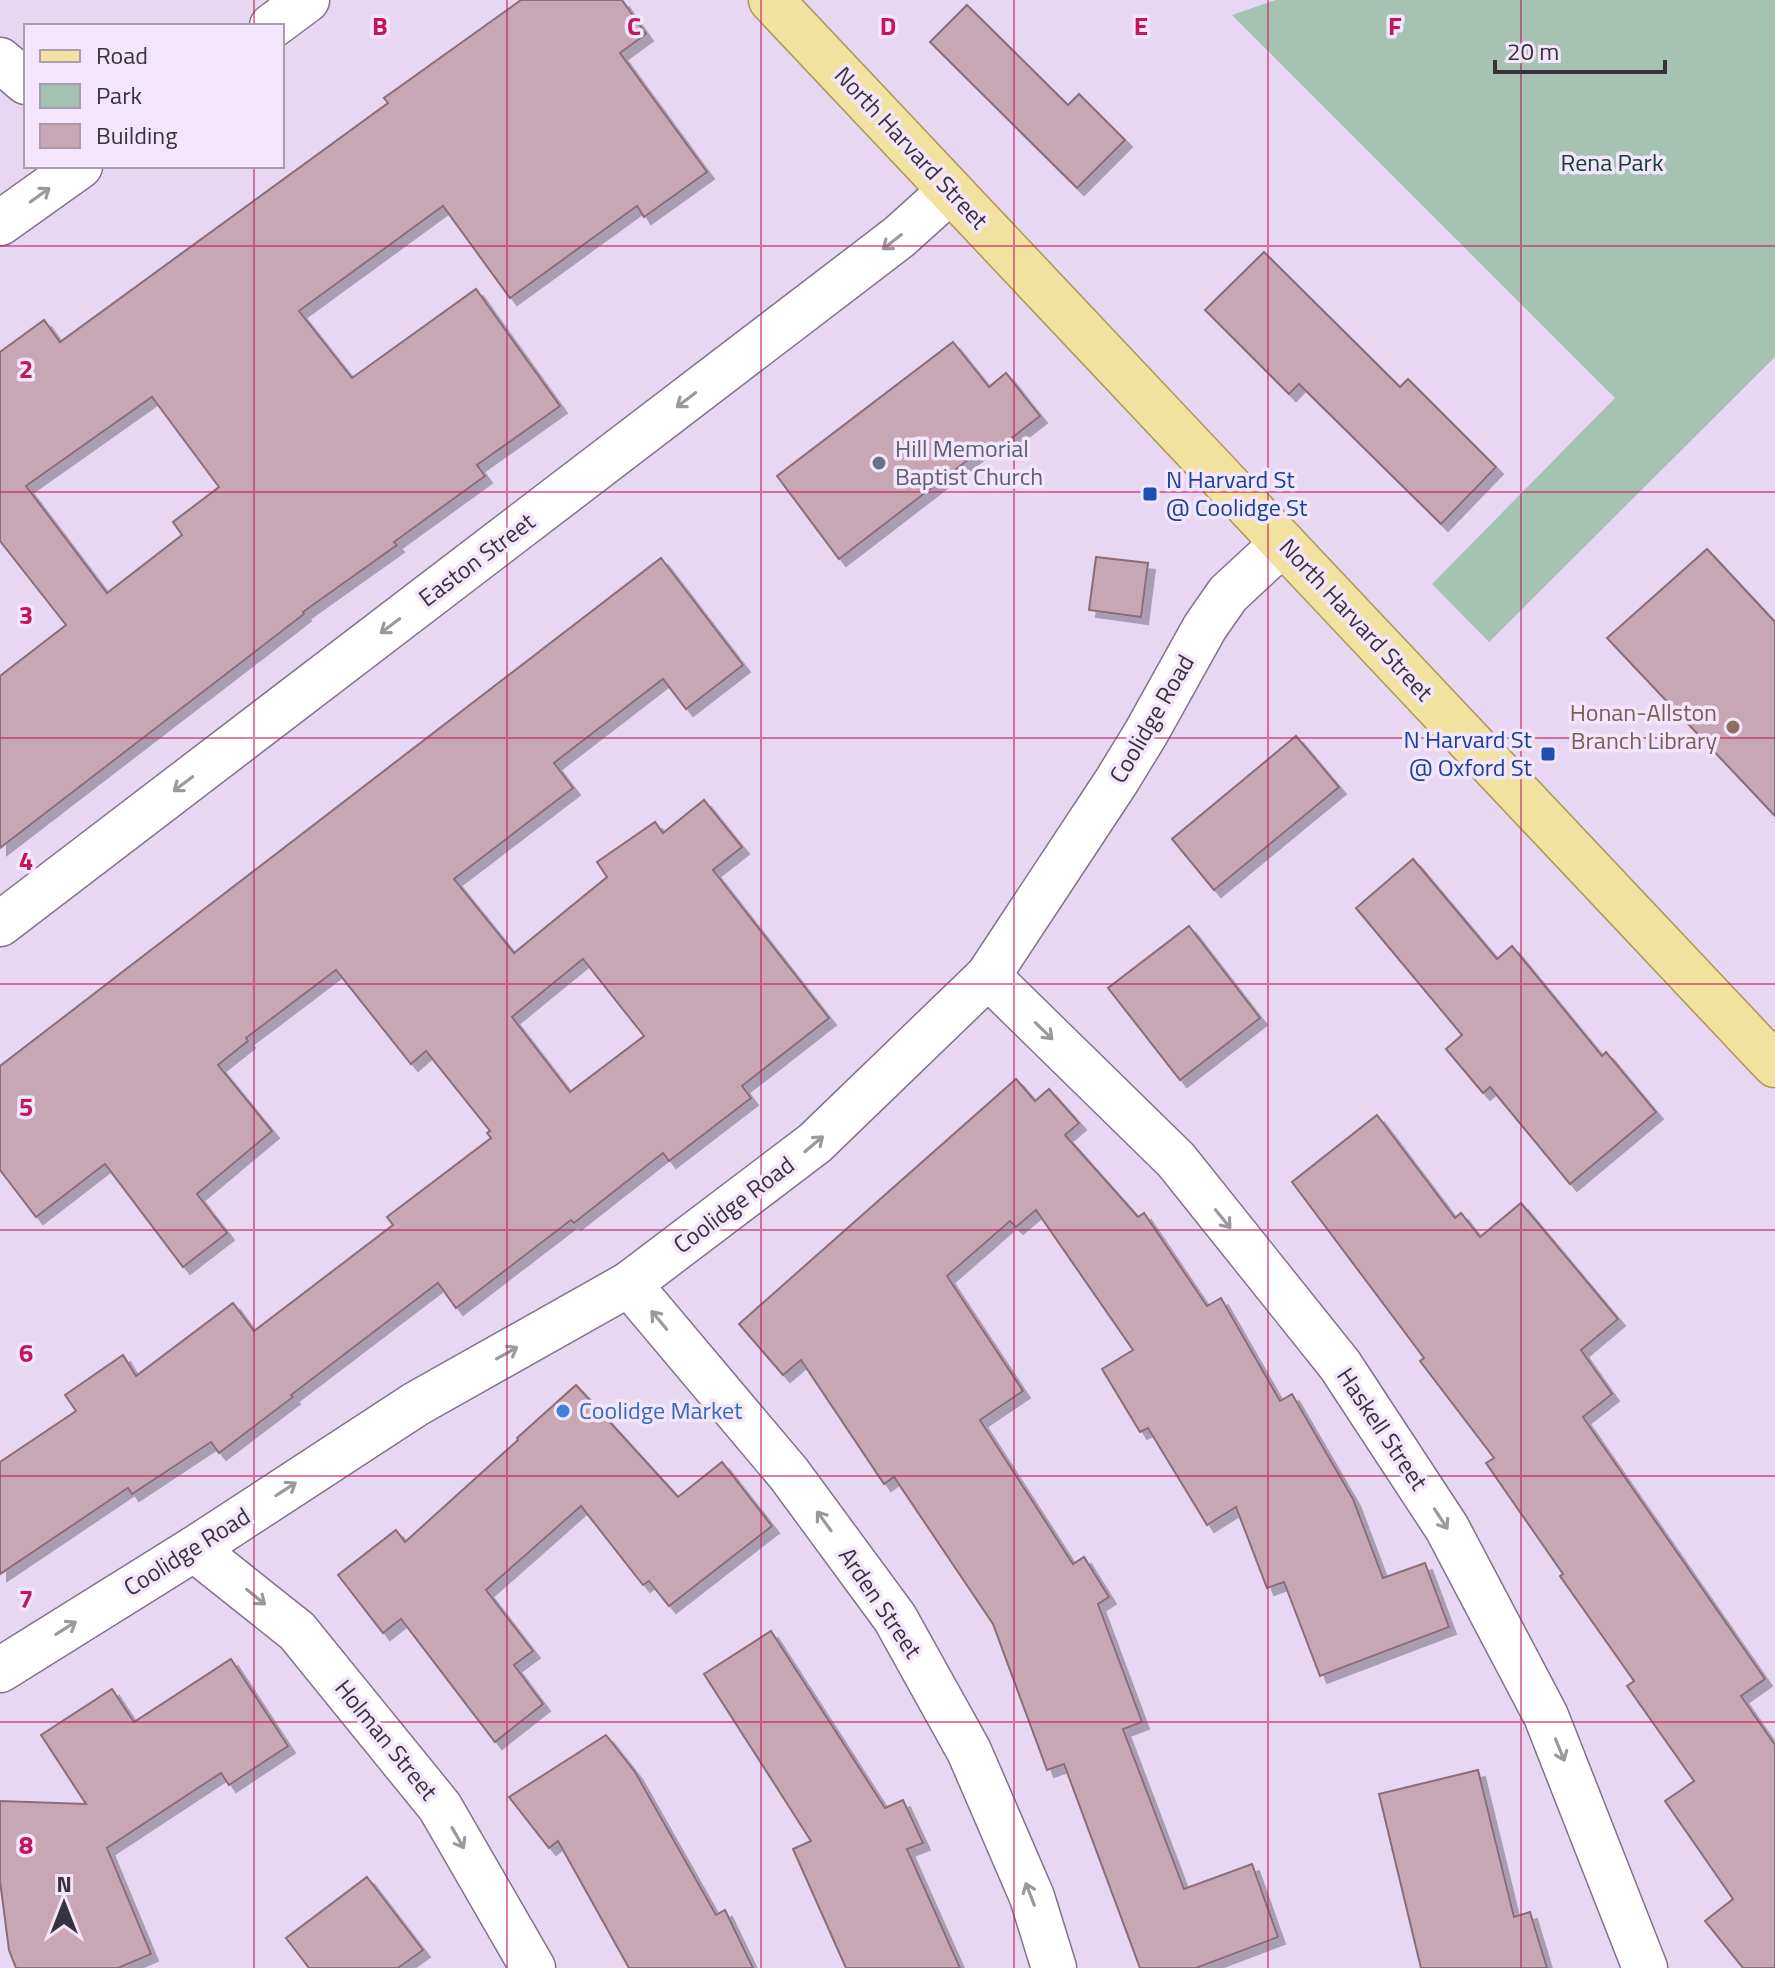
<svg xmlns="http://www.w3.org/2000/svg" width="1775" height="1968" font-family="'Titillium Web',sans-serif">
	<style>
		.green { fill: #a6c2b3 }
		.building { fill: #c7a7b4; stroke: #8a6d79; stroke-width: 2; fill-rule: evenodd; filter: url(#shadow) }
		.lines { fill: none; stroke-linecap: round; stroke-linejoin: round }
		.minor-casing { stroke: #82738b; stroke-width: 47 }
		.major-casing { stroke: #ac9754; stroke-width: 47 }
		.minor { stroke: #fff; stroke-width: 44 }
		.major { stroke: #f2e2a0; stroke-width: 44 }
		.oneway { stroke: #9c989e }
		.grid { fill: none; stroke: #c2185b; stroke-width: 2; stroke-opacity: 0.55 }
		.worship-dot { fill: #6b7280; stroke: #f3e5fc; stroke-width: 3 }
		.transit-dot { fill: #1a4fb4; stroke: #f3e5fc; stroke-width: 3 }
		.education-dot { fill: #8d6e63; stroke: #f3e5fc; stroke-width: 3 }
		.shop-dot { fill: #3f7fe0; stroke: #f3e5fc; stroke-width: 3 }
		.labels { text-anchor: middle; stroke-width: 7; stroke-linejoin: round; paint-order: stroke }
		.street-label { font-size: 24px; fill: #38323c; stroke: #f3e5fc }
		.park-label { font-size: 24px; fill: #13432f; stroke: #f3e5fc }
		.worship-label { font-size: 24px; fill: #5b616d; stroke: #f3e5fc; text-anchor: start }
		.transit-label { font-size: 24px; fill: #164399; stroke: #f3e5fc; text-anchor: start }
		.education-label { font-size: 24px; fill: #785e54; stroke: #f3e5fc; text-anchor: end }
		.shop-label { font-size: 24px; fill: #366cbe; stroke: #f3e5fc; text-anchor: start }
		.grid-label { font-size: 26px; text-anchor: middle; font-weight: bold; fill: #c2185b; stroke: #f3e5fc; stroke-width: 7; stroke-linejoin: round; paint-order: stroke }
	</style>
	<defs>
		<filter id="shadow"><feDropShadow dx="7" dy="7" stdDeviation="0" flood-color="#0004"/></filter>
	</defs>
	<rect width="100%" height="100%" fill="#e7d7f2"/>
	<path class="green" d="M 1276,0 L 1775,0 L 1775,357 L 1489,642 L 1432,584 L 1615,398 L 1232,15 Z"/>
	<g class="building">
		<path d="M 521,0 L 622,0 L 646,34 L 620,53 L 707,172 L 644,217 L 637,206 L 510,298 L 443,206 L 299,311 L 352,378 L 476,289 L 560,406 L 477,465 L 485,476 L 394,542 L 397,545 L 303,612 L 304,614 L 0,848 L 0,676 L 66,625 L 0,541 L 0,352 L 44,320 L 60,342 L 388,103 L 384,98 ZM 152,397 L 219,487 L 173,522 L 182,535 L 107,593 L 26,486 Z"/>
		<path d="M 967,5 L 1068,105 L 1079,94 L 1125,140 L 1077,188 L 930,42 Z"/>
		<path d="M 1264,252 L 1400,387 L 1408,379 L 1496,467 L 1441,524 L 1299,384 L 1289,394 L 1205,310 Z"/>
		<path d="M 953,342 L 989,387 L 1006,373 L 1040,416 L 995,451 L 990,443 L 839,559 L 777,476 Z"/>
		<path d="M 1707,549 L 1775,622 L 1775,816 L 1607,638 Z"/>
		<path d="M 1096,557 L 1148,563 L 1141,617 L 1089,610 Z"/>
		<path d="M 661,558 L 743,665 L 686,709 L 663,679 L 554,763 L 573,788 L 454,879 L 514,953 L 607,877 L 597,862 L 655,822 L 663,833 L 704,800 L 742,847 L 713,870 L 829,1018 L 742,1086 L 751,1098 L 669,1161 L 663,1153 L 574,1223 L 571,1220 L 456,1308 L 438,1283 L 291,1395 L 293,1397 L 219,1453 L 211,1442 L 132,1494 L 128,1488 L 0,1574 L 0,1462 L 76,1411 L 65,1395 L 123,1355 L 136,1376 L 233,1303 L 254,1331 L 393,1225 L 387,1217 L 491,1138 L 487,1133 L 490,1131 L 426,1051 L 411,1064 L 336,970 L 246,1038 L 248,1041 L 218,1065 L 272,1131 L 197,1194 L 227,1233 L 183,1267 L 105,1164 L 36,1217 L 0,1170 L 0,1066 ZM 583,959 L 644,1036 L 570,1092 L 512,1017 Z"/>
		<path d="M 1296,736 L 1339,787 L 1214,890 L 1172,839 Z"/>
		<path d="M 1413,859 L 1497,959 L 1512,946 L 1602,1056 L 1606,1052 L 1656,1112 L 1570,1184 L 1490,1087 L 1483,1093 L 1446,1049 L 1462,1035 L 1356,908 Z"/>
		<path d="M 1189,926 L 1260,1018 L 1180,1080 L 1108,988 Z"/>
		<path d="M 1016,1079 L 1035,1101 L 1049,1089 L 1079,1123 L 1065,1135 L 1138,1217 L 1144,1213 L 1207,1306 L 1221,1298 L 1280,1401 L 1292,1394 L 1353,1499 L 1383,1578 L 1425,1563 L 1449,1627 L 1320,1676 L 1284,1582 L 1267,1588 L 1236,1507 L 1207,1525 L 1148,1428 L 1140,1432 L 1102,1369 L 1133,1350 L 1036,1210 L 1016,1227 L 1010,1221 L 947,1276 L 1023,1391 L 980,1420 L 1073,1564 L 1084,1557 L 1109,1597 L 1098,1604 L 1142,1722 L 1123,1729 L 1184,1889 L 1252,1864 L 1278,1937 L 1196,1968 L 1140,1968 L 1064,1764 L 1047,1770 L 993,1624 L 894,1477 L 884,1484 L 801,1360 L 783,1375 L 739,1324 Z"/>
		<path d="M 1377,1115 L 1455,1218 L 1461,1213 L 1480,1237 L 1521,1203 L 1618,1319 L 1581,1350 L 1612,1394 L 1583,1417 L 1765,1679 L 1741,1696 L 1775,1745 L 1775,1968 L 1743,1968 L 1705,1921 L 1733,1899 L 1665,1801 L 1694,1781 L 1627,1686 L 1634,1681 L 1560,1576 L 1563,1574 L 1486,1463 L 1494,1458 L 1420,1361 L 1424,1358 L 1292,1182 Z"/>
		<path d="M 576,1385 L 678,1497 L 722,1462 L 772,1526 L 669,1606 L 649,1581 L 643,1585 L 581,1506 L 486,1590 L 533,1651 L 514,1665 L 543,1704 L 495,1742 L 401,1619 L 383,1633 L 338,1575 L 396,1530 L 405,1542 L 518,1440 L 517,1438 Z"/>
		<path d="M 771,1631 L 885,1808 L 903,1800 L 923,1843 L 907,1849 L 960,1968 L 846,1968 L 793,1849 L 811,1841 L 704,1674 Z"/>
		<path d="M 231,1659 L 288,1746 L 229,1785 L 221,1773 L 107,1848 L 151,1954 L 118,1968 L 16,1968 L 9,1950 L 0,1881 L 0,1801 L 86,1804 L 41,1735 L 112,1689 L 134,1722 Z"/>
		<path d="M 606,1735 L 635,1772 L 716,1915 L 725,1910 L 753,1968 L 629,1968 L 558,1841 L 549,1848 L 509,1797 Z"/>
		<path d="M 1478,1770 L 1514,1917 L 1530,1912 L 1547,1968 L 1421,1968 L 1379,1794 Z"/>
		<path d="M 367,1877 L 423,1950 L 398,1968 L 309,1968 L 286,1938 Z"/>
	</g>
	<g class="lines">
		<g class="minor-casing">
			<g id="minor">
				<path d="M 272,26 L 307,0"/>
				<path d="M 0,60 L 26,82"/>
				<path d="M 0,223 L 80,166"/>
				<path d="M 0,924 L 899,237 L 950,191"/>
				<path d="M 988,976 L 1176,1160 L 1340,1365 L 1447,1528 L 1546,1716 L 1645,1968"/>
				<path d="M 629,1284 L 789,1474 L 895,1618 L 969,1751 L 1032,1897 L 1054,1968"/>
				<path d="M 194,1549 L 297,1631 L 440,1807 L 533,1968"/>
				<path d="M 0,1670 L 194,1549 L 416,1404 L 629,1284 L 815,1143 L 988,976 L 1116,782 L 1146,733 L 1205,627 L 1228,594 L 1283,543"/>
			</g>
		</g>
		<g class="major-casing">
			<path id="major" d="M 771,0 L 1775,1065"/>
		</g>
		<use href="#minor" class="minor"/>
		<use href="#major" class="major"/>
	</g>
	<defs><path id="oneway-shaft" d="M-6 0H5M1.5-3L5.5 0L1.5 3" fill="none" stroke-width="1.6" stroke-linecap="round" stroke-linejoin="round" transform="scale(2)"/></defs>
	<g class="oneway">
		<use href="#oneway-shaft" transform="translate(40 195) rotate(-36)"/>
		<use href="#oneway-shaft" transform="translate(892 242) rotate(142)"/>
		<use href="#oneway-shaft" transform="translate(686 400) rotate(143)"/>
		<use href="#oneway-shaft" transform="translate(390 626) rotate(143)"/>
		<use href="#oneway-shaft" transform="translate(183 784) rotate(143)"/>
		<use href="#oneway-shaft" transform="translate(1044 1031) rotate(44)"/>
		<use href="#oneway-shaft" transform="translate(814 1144) rotate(-40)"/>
		<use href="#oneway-shaft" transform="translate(1223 1219) rotate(51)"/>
		<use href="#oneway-shaft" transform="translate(659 1320) rotate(-130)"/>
		<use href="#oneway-shaft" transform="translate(507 1353) rotate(-29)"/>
		<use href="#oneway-shaft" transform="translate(286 1489) rotate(-33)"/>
		<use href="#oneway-shaft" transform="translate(1441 1519) rotate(57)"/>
		<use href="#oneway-shaft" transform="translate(824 1521) rotate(-126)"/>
		<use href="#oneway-shaft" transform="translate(256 1597) rotate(39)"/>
		<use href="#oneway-shaft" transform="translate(66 1628) rotate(-32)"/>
		<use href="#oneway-shaft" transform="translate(1560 1750) rotate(68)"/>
		<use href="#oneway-shaft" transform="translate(458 1838) rotate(60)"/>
		<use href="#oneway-shaft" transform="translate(1030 1894) rotate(-111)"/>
	</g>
	<path class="grid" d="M 254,0 L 254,26M 507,0 L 507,1968M 761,0 L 761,1968M 1014,0 L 1014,1968M 1268,0 L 1268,1968M 1521,0 L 1521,1968M 254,166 L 254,1968M 0,246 L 1775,246M 0,492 L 1775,492M 0,738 L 1775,738M 0,984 L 1775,984M 0,1230 L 1775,1230M 0,1476 L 1775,1476M 0,1722 L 1775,1722"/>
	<circle class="worship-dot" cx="879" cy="463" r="8"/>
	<g class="transit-dot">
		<rect x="1142" y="486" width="16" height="16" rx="4"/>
		<rect x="1540" y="746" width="16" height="16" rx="4"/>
	</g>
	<circle class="education-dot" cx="1733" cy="727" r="8"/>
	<circle class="shop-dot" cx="563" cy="1411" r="8"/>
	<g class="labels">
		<g class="street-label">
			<text transform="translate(911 148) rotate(47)" y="8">North Harvard Street</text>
			<text transform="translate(477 560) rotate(-37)" y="8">Easton Street</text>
			<text transform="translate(1356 620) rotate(47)" y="8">North Harvard Street</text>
			<text transform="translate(1152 719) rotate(-60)" y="8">Coolidge Road</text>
			<text transform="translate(734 1205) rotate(-37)" y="8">Coolidge Road</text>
			<text transform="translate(1382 1429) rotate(56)" y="8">Haskell Street</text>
			<text transform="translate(187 1552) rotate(-32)" y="8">Coolidge Road</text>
			<text transform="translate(880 1603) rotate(56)" y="8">Arden Street</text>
			<text transform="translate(386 1740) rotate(51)" y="8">Holman Street</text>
		</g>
		<g class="park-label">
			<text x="1612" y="171">Rena Park</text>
		</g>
		<g class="worship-label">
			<text x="895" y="457">Hill Memorial<tspan x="895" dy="28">Baptist Church</tspan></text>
		</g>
		<g class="transit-label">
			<text x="1166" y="488">N Harvard St<tspan x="1166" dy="28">@ Coolidge St</tspan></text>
			<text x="1532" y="748" text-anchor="end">N Harvard St<tspan x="1532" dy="28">@ Oxford St</tspan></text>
		</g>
		<g class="education-label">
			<text x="1717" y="721">Honan-Allston<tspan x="1717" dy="28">Branch Library</tspan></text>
		</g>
		<g class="shop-label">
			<text x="579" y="1419">Coolidge Market</text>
		</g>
	</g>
	<g class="grid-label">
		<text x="380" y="35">B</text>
		<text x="634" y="35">C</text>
		<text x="888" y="35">D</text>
		<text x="1141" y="35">E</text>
		<text x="1395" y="35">F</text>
		<text x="26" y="378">2</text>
		<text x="26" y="624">3</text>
		<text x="26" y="870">4</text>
		<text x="26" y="1116">5</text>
		<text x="26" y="1362">6</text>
		<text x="26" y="1608">7</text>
		<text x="26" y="1854">8</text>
	</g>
	<rect x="24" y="24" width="260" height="144" fill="#f3e5fc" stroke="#a89daf" stroke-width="2"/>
	<rect x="40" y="50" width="40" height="12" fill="#f2e2a0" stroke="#a89daf" stroke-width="2"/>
	<text x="96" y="64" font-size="24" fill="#38323c">Road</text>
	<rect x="40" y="84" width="40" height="24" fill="#a6c2b3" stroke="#a89daf" stroke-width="2"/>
	<text x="96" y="104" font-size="24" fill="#38323c">Park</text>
	<rect x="40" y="124" width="40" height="24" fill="#c7a7b4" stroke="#a89daf" stroke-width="2"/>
	<text x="96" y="144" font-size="24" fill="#38323c">Building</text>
	<g transform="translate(64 1904)" stroke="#f3e5fc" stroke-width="6" paint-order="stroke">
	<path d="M0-6L14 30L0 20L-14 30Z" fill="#38323c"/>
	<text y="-12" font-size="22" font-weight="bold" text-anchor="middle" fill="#38323c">N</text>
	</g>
	<path d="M1495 60v12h170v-12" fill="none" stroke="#38323c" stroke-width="4"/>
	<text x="1507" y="60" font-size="24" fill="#38323c" stroke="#f3e5fc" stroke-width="6" paint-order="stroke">20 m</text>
</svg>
